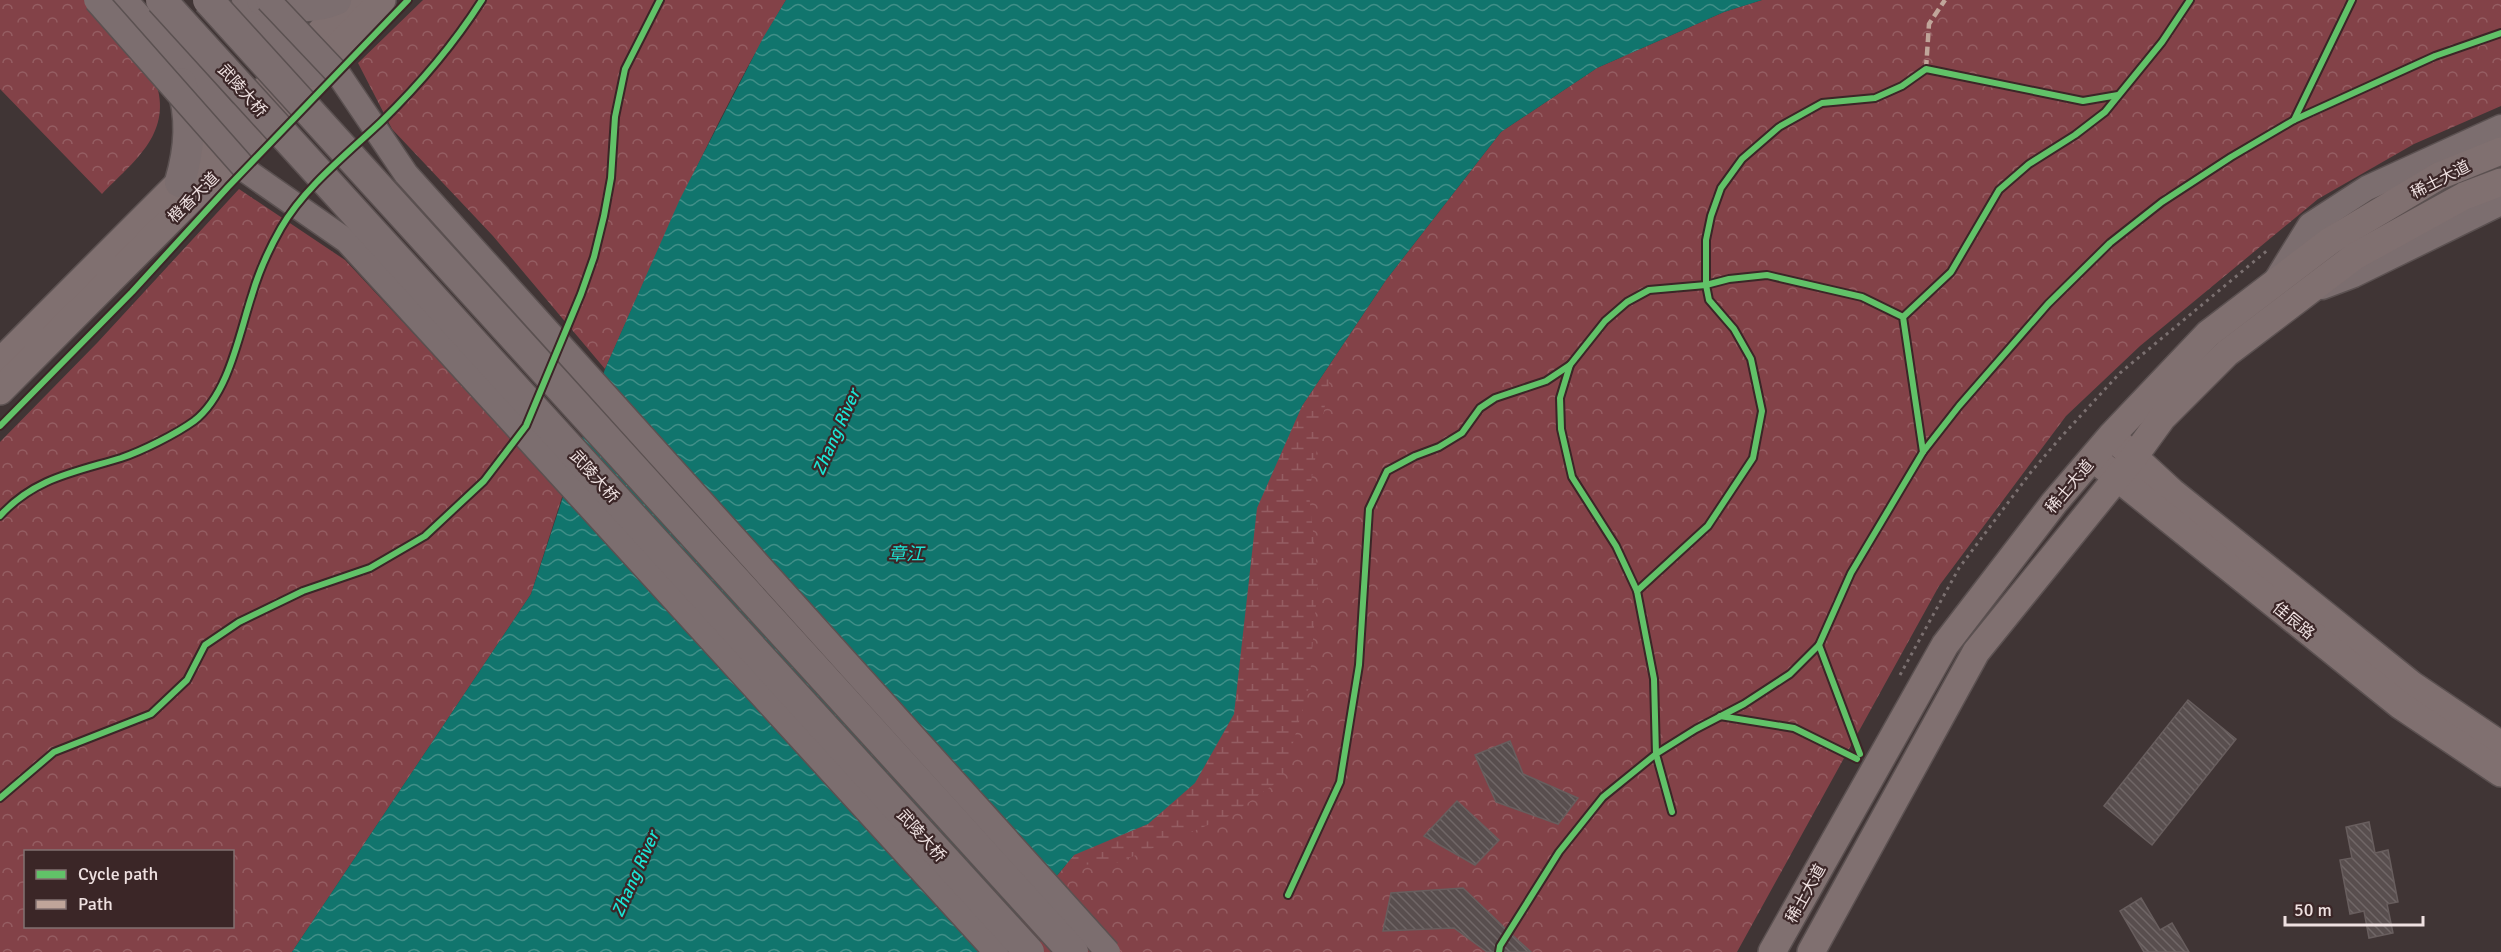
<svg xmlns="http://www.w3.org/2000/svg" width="2501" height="952" font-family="Signika,'Noto Sans SC',sans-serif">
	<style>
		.forest { fill: url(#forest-crowns); fill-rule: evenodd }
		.wetland { fill: url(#wetland-marsh) }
		.water { fill: url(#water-waves) }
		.building { fill: url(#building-back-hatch); stroke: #685e5e; stroke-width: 1.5 }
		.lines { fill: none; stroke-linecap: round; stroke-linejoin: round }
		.tertiary-casing { stroke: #5b5151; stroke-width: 27 }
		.secondary-casing { stroke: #5b5151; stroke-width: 30 }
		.primary-casing { stroke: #5b5151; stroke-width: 33 }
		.path { stroke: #7b7070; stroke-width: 3; stroke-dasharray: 3 4.5; stroke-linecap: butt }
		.tertiary { stroke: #7c6e6f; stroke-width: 24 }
		.secondary { stroke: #807070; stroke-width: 27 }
		.primary { stroke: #7c6e6f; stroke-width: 30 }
		.tertiary-bridge-casing { stroke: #5b5151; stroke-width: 27; stroke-linecap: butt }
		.primary-bridge-casing { stroke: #5b5151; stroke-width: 33; stroke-linecap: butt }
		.tertiary-bridge { stroke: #7c6e6f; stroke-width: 24 }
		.primary-bridge { stroke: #7c6e6f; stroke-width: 30 }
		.quiet { stroke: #c0a59a; stroke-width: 4.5; stroke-dasharray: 9 4.5; stroke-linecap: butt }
		.cycleway-casing { stroke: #3b2627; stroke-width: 10 }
		.cycleway { stroke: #61c268; stroke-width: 6 }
		.labels { text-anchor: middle; stroke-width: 4.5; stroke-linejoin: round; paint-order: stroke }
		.street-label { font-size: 16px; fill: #efe1e1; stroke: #3b2627 }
		.water-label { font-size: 18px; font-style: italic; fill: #1be4d4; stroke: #3b2627 }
	</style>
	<defs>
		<pattern id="forest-crowns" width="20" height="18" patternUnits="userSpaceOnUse" patternTransform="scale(1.5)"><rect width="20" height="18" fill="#834248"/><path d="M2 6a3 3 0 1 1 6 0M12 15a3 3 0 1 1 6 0" fill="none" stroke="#955d62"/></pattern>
		<pattern id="wetland-marsh" width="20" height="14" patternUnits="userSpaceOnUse" patternTransform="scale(1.5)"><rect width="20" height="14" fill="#834248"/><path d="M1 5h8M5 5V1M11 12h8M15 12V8" fill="none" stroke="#955d62"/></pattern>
		<pattern id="water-waves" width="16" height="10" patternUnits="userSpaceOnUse" patternTransform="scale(1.5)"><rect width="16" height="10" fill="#11756d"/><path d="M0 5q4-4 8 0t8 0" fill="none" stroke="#408f88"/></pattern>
		<pattern id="building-back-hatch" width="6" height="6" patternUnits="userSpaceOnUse" patternTransform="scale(1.5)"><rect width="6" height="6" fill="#584e4e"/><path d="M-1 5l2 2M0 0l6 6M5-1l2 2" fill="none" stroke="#706767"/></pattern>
	</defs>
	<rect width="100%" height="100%" fill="#403535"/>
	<g class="forest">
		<path d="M 0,0 L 84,0 L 157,86 C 171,135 133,162 102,194 L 0,89 Z"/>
		<path d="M 423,0 L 786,0 C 715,117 661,244 605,369 L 493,236 L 392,129 L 358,63 Z"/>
		<path d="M 1762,0 L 2501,0 L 2501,106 L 2414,144 L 2318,199 L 2140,346 L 2066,416 L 1939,586 L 1737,952 L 994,952 L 1074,855 L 1302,406 L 1386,280 L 1501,132 L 1597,68 L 1724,12 Z"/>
		<path d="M 239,189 L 345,260 L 563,494 L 531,594 L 292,952 L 0,952 L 0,442 L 98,342 ZM 26,852 L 232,852 L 232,926 L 26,926 Z"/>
	</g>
	<path class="wetland" d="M 1333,361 L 1309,493 L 1318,580 L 1309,687 L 1283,778 L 1229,816 L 1168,842 L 1114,864 L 1065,865 L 1074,855 L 1148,824 L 1195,784 L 1234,714 L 1257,508 L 1302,406 Z"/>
	<path class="water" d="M 786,0 L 1762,0 L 1724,12 L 1597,68 L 1501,132 L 1386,280 L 1302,406 L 1257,508 L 1234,714 L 1195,783 L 1148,824 L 1074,855 L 994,952 L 292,952 L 531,594 L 605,369 L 680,199 L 763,38 Z"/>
	<g class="building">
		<path d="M 2188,700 L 2236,739 L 2152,845 L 2104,806 Z"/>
		<path d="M 1510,741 L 1523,774 L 1578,798 L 1558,824 L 1496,802 L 1475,755 Z"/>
		<path d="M 1457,801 L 1499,840 L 1475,865 L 1424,836 Z"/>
		<path d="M 2369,822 L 2375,853 L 2388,850 L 2398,902 L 2387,904 L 2393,933 L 2369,938 L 2364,911 L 2350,914 L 2340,860 L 2352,858 L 2346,827 Z"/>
		<path d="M 1463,888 L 1509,932 L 1531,952 L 1487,952 L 1454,928 L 1383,931 L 1391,893 Z"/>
		<path d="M 2141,898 L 2160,930 L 2172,923 L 2189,952 L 2144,952 L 2120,911 Z"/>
	</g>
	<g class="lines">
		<g class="tertiary-casing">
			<g id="tertiary">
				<path d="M 2276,280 L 2310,225 L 2367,188 L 2501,127"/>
				<path d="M 2322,287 L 2354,275 L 2501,203"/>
			</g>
		</g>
		<g class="secondary-casing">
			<g id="secondary">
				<path d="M 0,362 L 180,182 L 231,125 L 351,0"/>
				<path d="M 0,391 L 223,167 L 382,0"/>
				<path d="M 2121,445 L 2172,492 L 2412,685 L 2501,745"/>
				<path d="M 2103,466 L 2400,705 L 2501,773"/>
				<path d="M 1772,952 L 1945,645 L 2054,503 L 2112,435 L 2208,334 L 2330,241 L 2439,176 L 2501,151"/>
				<path d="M 1811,952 L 1976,652 L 2133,458 L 2162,418 L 2227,353 L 2355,256 L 2464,196 L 2501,182"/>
			</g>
		</g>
		<g class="primary-casing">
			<g id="primary">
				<path d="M 121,0 L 247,142"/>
				<path d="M 247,0 L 313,72"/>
				<path d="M 262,0 C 287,7 312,10 336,0"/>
				<path d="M 180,182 C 190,148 192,117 181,83"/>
			</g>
		</g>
		<g class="path">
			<path d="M 0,426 L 18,408"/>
			<path d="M 1900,675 L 1959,568 L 2031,472 L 2061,437 L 2120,373 L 2269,249"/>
			<path d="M 1672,812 L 1656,754 L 1696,729 L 1744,704 L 1790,674 L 1819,645 L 1851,573 L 1923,452 L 1959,406 L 2048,304 L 2110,243 L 2162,202 L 2231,157 L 2294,120 L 2435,56 L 2501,33"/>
		</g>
		<use href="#tertiary" class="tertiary"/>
		<use href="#secondary" class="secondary"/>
		<use href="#primary" class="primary"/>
		<g class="tertiary-bridge-casing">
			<g id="tertiary-bridge">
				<path d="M 96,0 L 248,172 L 347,241 L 996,952"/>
				<path d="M 268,0 L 339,75 L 406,174 L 1108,952"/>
			</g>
		</g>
		<g class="primary-bridge-casing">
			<g id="primary-bridge">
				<path d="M 161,0 L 1029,952"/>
				<path d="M 208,0 L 1073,952"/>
			</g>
		</g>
		<use href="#tertiary-bridge" class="tertiary-bridge"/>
		<use href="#primary-bridge" class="primary-bridge"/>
		<path class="quiet" d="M 1926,69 L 1929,24 L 1945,0"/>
		<g class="cycleway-casing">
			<g id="cycleway">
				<path d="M 2294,120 L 2352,0"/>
				<path d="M 1903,317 L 1951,272 L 1999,190 L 2029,164 L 2075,135 L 2105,112 L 2162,42 L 2190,0"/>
				<path d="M 0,426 L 132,292 L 228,187 L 408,0"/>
				<path d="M 0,516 C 34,478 75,472 121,458 C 142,451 176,434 194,421 C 229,394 239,334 252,295 C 259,271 269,249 281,228 C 304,188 347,154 381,122 C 418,86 454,44 482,0"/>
				<path d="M 1637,591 L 1708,526 L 1753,458 L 1762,411 L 1751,359 L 1734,329 L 1709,300 L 1706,285 L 1706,240 L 1711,216 L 1721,188 L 1742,159 L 1779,127 L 1822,103 L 1875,98 L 1902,86 L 1926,69 L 2083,101 L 2118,95"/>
				<path d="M 1819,645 L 1860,754"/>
				<path d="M 1720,716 L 1794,728 L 1857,759"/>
				<path d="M 0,798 L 54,752 L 151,714 L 187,680 L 205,645 L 239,622 L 303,591 L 370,568 L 425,536 L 484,481 L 526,426 L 581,294 L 594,257 L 604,216 L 611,178 L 615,117 L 625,69 L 660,0"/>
				<path d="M 1672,812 L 1656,754 L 1696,729 L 1744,704 L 1790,674 L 1819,645 L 1851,573 L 1923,452 L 1959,406 L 2048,304 L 2110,243 L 2162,202 L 2231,157 L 2294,120 L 2435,56 L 2501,33"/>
				<path d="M 1288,895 L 1340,782 L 1359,665 L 1369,509 L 1387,471 L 1415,456 L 1439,447 L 1462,433 L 1480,408 L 1495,398 L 1546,381 L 1570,365 L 1605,321 L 1627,302 L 1649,290 L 1706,285 L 1729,279 L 1767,275 L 1862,297 L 1903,317 L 1923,452"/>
				<path d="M 1499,952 L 1500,946 L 1559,852 L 1603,797 L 1656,754 L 1654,679 L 1637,591 L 1616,546 L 1572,477 L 1561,429 L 1560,398 L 1570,365"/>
			</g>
		</g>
		<use href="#cycleway" class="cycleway"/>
	</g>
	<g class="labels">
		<g class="street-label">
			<text transform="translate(243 90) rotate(48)" y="6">武陵大桥</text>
			<text transform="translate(2440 179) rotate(-27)" y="6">稀土大道</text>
			<text transform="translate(193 197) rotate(-45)" y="6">橙香大道</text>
			<text transform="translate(595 476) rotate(48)" y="6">武陵大桥</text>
			<text transform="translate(2069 486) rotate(-50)" y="6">稀土大道</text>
			<text transform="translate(2294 620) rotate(39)" y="6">佳辰路</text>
			<text transform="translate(922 835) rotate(48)" y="6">武陵大桥</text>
			<text transform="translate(1805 893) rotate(-61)" y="6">稀土大道</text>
		</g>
		<g class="water-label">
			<text transform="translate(836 432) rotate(-66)" y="6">Zhang River</text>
			<text x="906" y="560">章江</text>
			<text transform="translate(635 874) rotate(-66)" y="6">Zhang River</text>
		</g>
	</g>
	<rect x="24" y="850" width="210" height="78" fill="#3b2627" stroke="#837171" stroke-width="1.5"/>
	<rect x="36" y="870" width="30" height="9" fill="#61c268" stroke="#837171" stroke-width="1.5"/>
	<text x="78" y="880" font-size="18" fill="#efe1e1">Cycle path</text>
	<rect x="36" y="900" width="30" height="9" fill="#c0a59a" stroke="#837171" stroke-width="1.5"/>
	<text x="78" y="910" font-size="18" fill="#efe1e1">Path</text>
	<path d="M2285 916v9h138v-9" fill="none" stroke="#efe1e1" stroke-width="3"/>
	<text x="2294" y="916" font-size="18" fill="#efe1e1" stroke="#3b2627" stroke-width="4.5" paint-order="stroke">50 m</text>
</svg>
